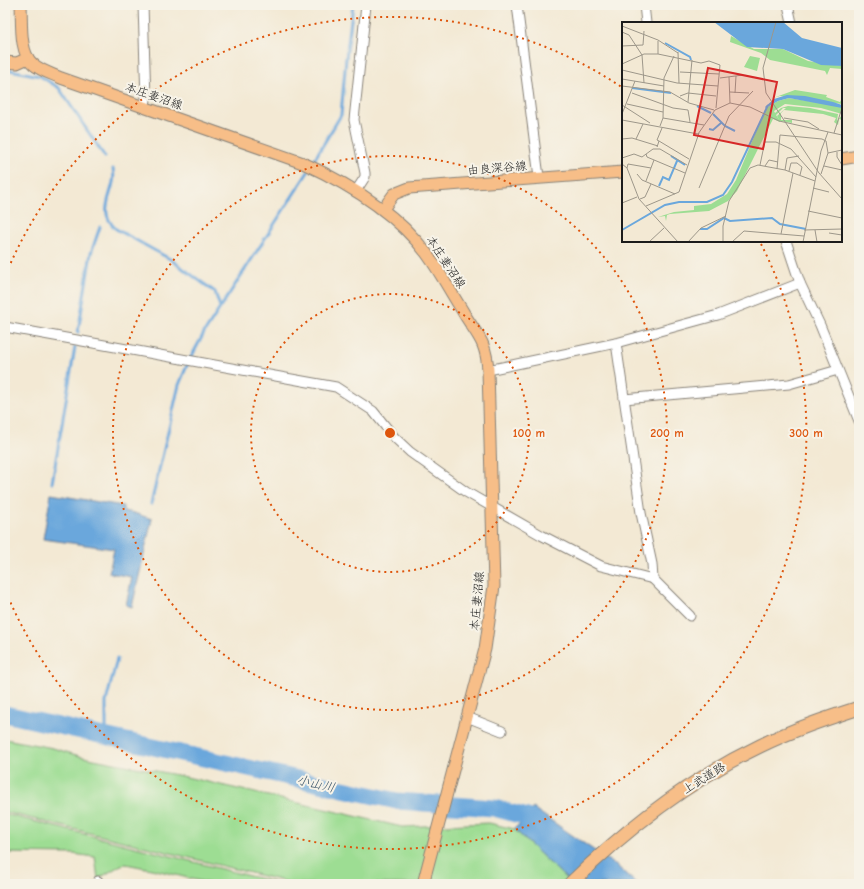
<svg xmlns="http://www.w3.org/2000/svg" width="864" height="889" font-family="'Comic Neue','Klee One',sans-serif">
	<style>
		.green { fill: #9ddd93; stroke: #5c7c58 }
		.water { fill: #6aa7dc; stroke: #43627c }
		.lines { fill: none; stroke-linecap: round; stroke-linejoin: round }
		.stream { stroke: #6aa7dc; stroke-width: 3 }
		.river { stroke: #6aa7dc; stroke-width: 17 }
		.minor-casing { stroke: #888278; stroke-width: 11 }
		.major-casing { stroke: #888278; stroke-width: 13 }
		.highway-casing { stroke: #888278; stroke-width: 15 }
		.minor { stroke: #fff; stroke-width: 9 }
		.major { stroke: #f7be88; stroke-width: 11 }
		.highway { stroke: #f7be88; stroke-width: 13 }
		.ring { fill: none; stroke: #de560d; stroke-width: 2; stroke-dasharray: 2 4 }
		.labels { text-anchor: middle; stroke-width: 4; stroke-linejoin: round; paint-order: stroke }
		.street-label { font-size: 12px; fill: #1c1c1c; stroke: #f7f3e8 }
		.water-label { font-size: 13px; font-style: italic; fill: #3b5469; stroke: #f7f3e8 }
		.inset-river { fill: none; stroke: #6aa7dc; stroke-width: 2 }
		.inset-road { fill: none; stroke: #9d978a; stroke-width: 1 }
		.view { fill: #d62828; fill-opacity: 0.15; stroke: #d62828; stroke-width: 2 }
		.inset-edge { fill: none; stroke: #1c1c1c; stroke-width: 2 }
		.centre { fill: #de560d; stroke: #f7f3e8; stroke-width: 2 }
		.ring-label { font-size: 12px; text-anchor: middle; font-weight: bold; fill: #de560d; stroke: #f7f3e8; stroke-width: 4; stroke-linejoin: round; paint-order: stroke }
	</style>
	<rect width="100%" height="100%" fill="#f7f3e8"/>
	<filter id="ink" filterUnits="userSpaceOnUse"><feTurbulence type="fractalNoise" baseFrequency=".025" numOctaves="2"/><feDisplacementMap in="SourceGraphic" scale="8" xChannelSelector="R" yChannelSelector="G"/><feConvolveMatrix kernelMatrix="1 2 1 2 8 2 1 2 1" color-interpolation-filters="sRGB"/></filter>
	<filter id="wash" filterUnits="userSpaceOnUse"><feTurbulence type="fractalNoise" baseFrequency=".012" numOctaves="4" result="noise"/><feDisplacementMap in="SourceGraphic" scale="16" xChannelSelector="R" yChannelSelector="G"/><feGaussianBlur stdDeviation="0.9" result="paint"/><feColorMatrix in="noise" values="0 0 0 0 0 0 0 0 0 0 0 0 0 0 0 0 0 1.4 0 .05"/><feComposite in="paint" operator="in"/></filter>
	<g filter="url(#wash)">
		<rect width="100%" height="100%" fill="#f3e9d4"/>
		<g class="green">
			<path d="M 5,739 L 53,748 L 83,757 L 182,776 L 402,827 L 489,823 L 514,829 L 572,884 L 295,884 L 5,812 Z"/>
			<path d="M 5,814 L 281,884 L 212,884 L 156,870 L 126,864 L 121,865 L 98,879 L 95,857 L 73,854 L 5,853 L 7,830 L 5,829 Z"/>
		</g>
		<g class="water">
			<path d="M 51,494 L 123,506 L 123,511 C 134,512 142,516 152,519 L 132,607 L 126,605 L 132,577 L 109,573 L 114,549 L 43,539 Z"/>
			<path d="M 533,808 L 618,867 L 637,884 L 572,884 L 514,829 L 527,817 Z"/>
		</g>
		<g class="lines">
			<g class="stream">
				<path d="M 5,69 L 40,76 L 59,88 L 105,157"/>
				<path d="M 314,160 L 341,115 L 346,58 L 353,5"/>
				<path d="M 113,169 C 118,191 94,209 116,229 L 170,259 L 215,292 L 220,307"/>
				<path d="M 78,332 L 91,253 L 100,227"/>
				<path d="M 52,483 L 75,347"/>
				<path d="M 151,504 L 179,385 L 188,363 L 204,333 L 308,172"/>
				<path d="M 106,737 L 106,702 L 117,659"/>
			</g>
			<path class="river" d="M 5,714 L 397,801 L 494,808 L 527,817 L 545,831"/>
		</g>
	</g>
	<g filter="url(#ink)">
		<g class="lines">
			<g class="minor-casing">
				<g id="minor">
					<path d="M 143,5 L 146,100 L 144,106"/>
					<path d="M 517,5 L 539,177"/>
					<path d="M 644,5 L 646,23"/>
					<path d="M 788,5 L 792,23"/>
					<path d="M 356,191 L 365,177 L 365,173 L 354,120 L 366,5"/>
					<path d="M 786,241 L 800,283 L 820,325 L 859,421"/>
					<path d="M 5,327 L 336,387 L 373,411 L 394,437 L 410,452 L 466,492 L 541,535 L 601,566 L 653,579 L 690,616"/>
					<path d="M 616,343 L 641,513 L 652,564 L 653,579"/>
					<path d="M 488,370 L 616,343 L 718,315 L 800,283"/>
					<path d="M 624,399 L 789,384 L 838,370"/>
					<path d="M 467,717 L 502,731"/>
					<path d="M 98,881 L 99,884"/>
				</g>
			</g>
			<g class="major-casing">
				<g id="major">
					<path d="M 21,5 C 22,22 19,53 33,64 C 41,71 52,74 61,78 L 303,163 C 349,184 396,212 427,254 C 440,272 450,291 462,310 C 476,335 486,339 488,370 L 494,586 L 485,649 L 423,884"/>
					<path d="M 5,62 L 17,63 L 28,58"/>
					<path d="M 841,159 L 859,156"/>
					<path d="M 383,209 L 394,194 L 409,188 L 623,172"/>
				</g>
			</g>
			<g class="highway-casing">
				<path id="highway" d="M 570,884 C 626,829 689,780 760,746 C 792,730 825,719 859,708"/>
			</g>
			<use href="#minor" class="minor"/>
			<use href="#major" class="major"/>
			<use href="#highway" class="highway"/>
		</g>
	</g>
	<g class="ring">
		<circle cx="390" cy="433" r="139"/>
		<circle cx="390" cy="433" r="277"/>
		<path d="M6 274A416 416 0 0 1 623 88M761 244A416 416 0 1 1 6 592"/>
	</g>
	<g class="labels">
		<g class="street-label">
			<text transform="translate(154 96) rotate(19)" y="4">本庄妻沼線</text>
			<text transform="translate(497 168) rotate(-5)" y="4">由良深谷線</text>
			<text transform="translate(446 262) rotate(56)" y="4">本庄妻沼線</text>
			<text transform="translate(477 601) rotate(-85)" y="4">本庄妻沼線</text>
			<text transform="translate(704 778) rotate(-32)" y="4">上武道路</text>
		</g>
		<g class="water-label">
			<text transform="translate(316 783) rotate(13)" y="5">小山川</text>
		</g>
	</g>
	<g transform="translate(622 22)">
		<rect width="220" height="220" fill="#f3e9d4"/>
		<path d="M 109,14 L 132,27 L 161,27 L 186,39 L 220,44 L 220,47 L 208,46 L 205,53 L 203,49 L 148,38 L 139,31 L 108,20 ZM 128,34 L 138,36 L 135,49 L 122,45 ZM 173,68 L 205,73 L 204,75 L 218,80 L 220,76 L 220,82 L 158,74 L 151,76 ZM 167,76 L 217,84 L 220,86 L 220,92 L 199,86 L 163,82 L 152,89 L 153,91 L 159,86 L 166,84 L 188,86 L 216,92 L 215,99 L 220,93 L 220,98 L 217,97 L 216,103 L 212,100 L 214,96 L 201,92 L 162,88 L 159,91 L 159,98 L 170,98 L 170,101 L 158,99 L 155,94 L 164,86 L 161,86 L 154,93 L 158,99 L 158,104 L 158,100 L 151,97 L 115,169 L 106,179 L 87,189 L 48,192 L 45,193 L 44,199 L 43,194 L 36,195 L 52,190 L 72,188 L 72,184 L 89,182 L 105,172 L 114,158 L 144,86 L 156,79 Z" fill="#9ddd93"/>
		<path d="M 92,0 L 161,0 L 180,16 L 220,26 L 220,44 L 199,43 L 161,27 L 125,25 ZM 165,73 L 183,74 L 211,80 L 220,83 L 220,86 L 167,76 L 156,79 L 144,86 L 143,85 L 152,77 Z" fill="#6aa7dc"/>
		<path class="inset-river" d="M 43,21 L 68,35 L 69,38M 10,66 L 49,71M 75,84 L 89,91M 91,92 L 103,104 L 113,109M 87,107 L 91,108 L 99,101M 49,134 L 63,143M 37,164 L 41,155 L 47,158 L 55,139M 78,207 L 85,207 L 102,196 L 108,199 L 150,196 L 158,202 L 184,207M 0,208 L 43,183 L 57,180 L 85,180 L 101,173 L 110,160 L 146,83"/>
		<path class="inset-road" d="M 154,0 L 141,46 L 144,71 L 197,151 L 220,177M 0,4 L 36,18 L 56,31M 0,10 L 7,13 L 20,33 L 22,61M 0,15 L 0,2M 36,19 L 36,32M 0,24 L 21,23 L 22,9M 56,30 L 57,61M 0,42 L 22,32 L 36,32 L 79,41 L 87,39 L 98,43M 0,48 L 55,61 L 96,64M 58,50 L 97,52M 107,55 L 108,81M 98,56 L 121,53M 0,57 L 42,64M 0,64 L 48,70 L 67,81 L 92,88M 108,70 L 127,71M 10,71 L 51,86 L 66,88 L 68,100M 113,71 L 114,54M 58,74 L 66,71 L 94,74M 66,80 L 70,38M 5,82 L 41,90M 0,83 L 28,101M 94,86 L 98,43M 0,92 L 13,59M 41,96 L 82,103M 162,96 L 186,100 L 197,107M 0,98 L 76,112 L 93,88 L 108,81 L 128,85 L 157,99 L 220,113M 38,104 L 41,96 L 42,56 L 52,34M 212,111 L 220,86M 0,117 L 10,116 L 36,124M 0,117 L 0,142M 14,117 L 21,102M 37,119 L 67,137M 142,120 L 154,120 L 169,127 L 194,155M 35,125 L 37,119 L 35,118 L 40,106M 215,130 L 215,135 L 220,143M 206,131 L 220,128M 24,132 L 25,135 L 63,151M 0,136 L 12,132 L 20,135 L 31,127 L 38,127 L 65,143M 0,142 L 5,146 L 17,177 L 56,220M 138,143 L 143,119M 143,144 L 147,138 L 156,140M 202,144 L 220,148M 5,146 L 6,142 L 29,146M 155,147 L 158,113 L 200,117 L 204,119 L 206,131 L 199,152M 163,148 L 165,136 L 177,134M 167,149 L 169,141 L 175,141 L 180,145 L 178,153M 15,152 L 20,158 L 53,172M 24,159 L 32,138M 77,166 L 107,94 L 131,69M 191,166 L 207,170M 18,177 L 23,175 L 29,162M 0,181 L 15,175M 24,184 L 57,170 L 77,111M 186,189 L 220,196M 182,208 L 220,207M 193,208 L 195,220M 207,211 L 220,213M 159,212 L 171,151M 27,220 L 42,206M 66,220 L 79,206 L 104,194M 101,220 L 101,204 L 107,179 L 128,146 L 136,143 L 163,148 L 193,159M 110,220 L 122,209 L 182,214M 181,220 L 199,129 L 206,110"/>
		<path class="view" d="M 86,46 L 155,60 L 141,127 L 72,113 Z"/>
		<rect width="220" height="220" class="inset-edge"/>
	</g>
	<circle cx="390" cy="433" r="6" class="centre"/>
	<g class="ring-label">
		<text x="529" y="437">100 m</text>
		<text x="667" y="437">200 m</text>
		<text x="806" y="437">300 m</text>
	</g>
	<rect width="864" height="889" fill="none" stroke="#f7f3e8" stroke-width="20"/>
</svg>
